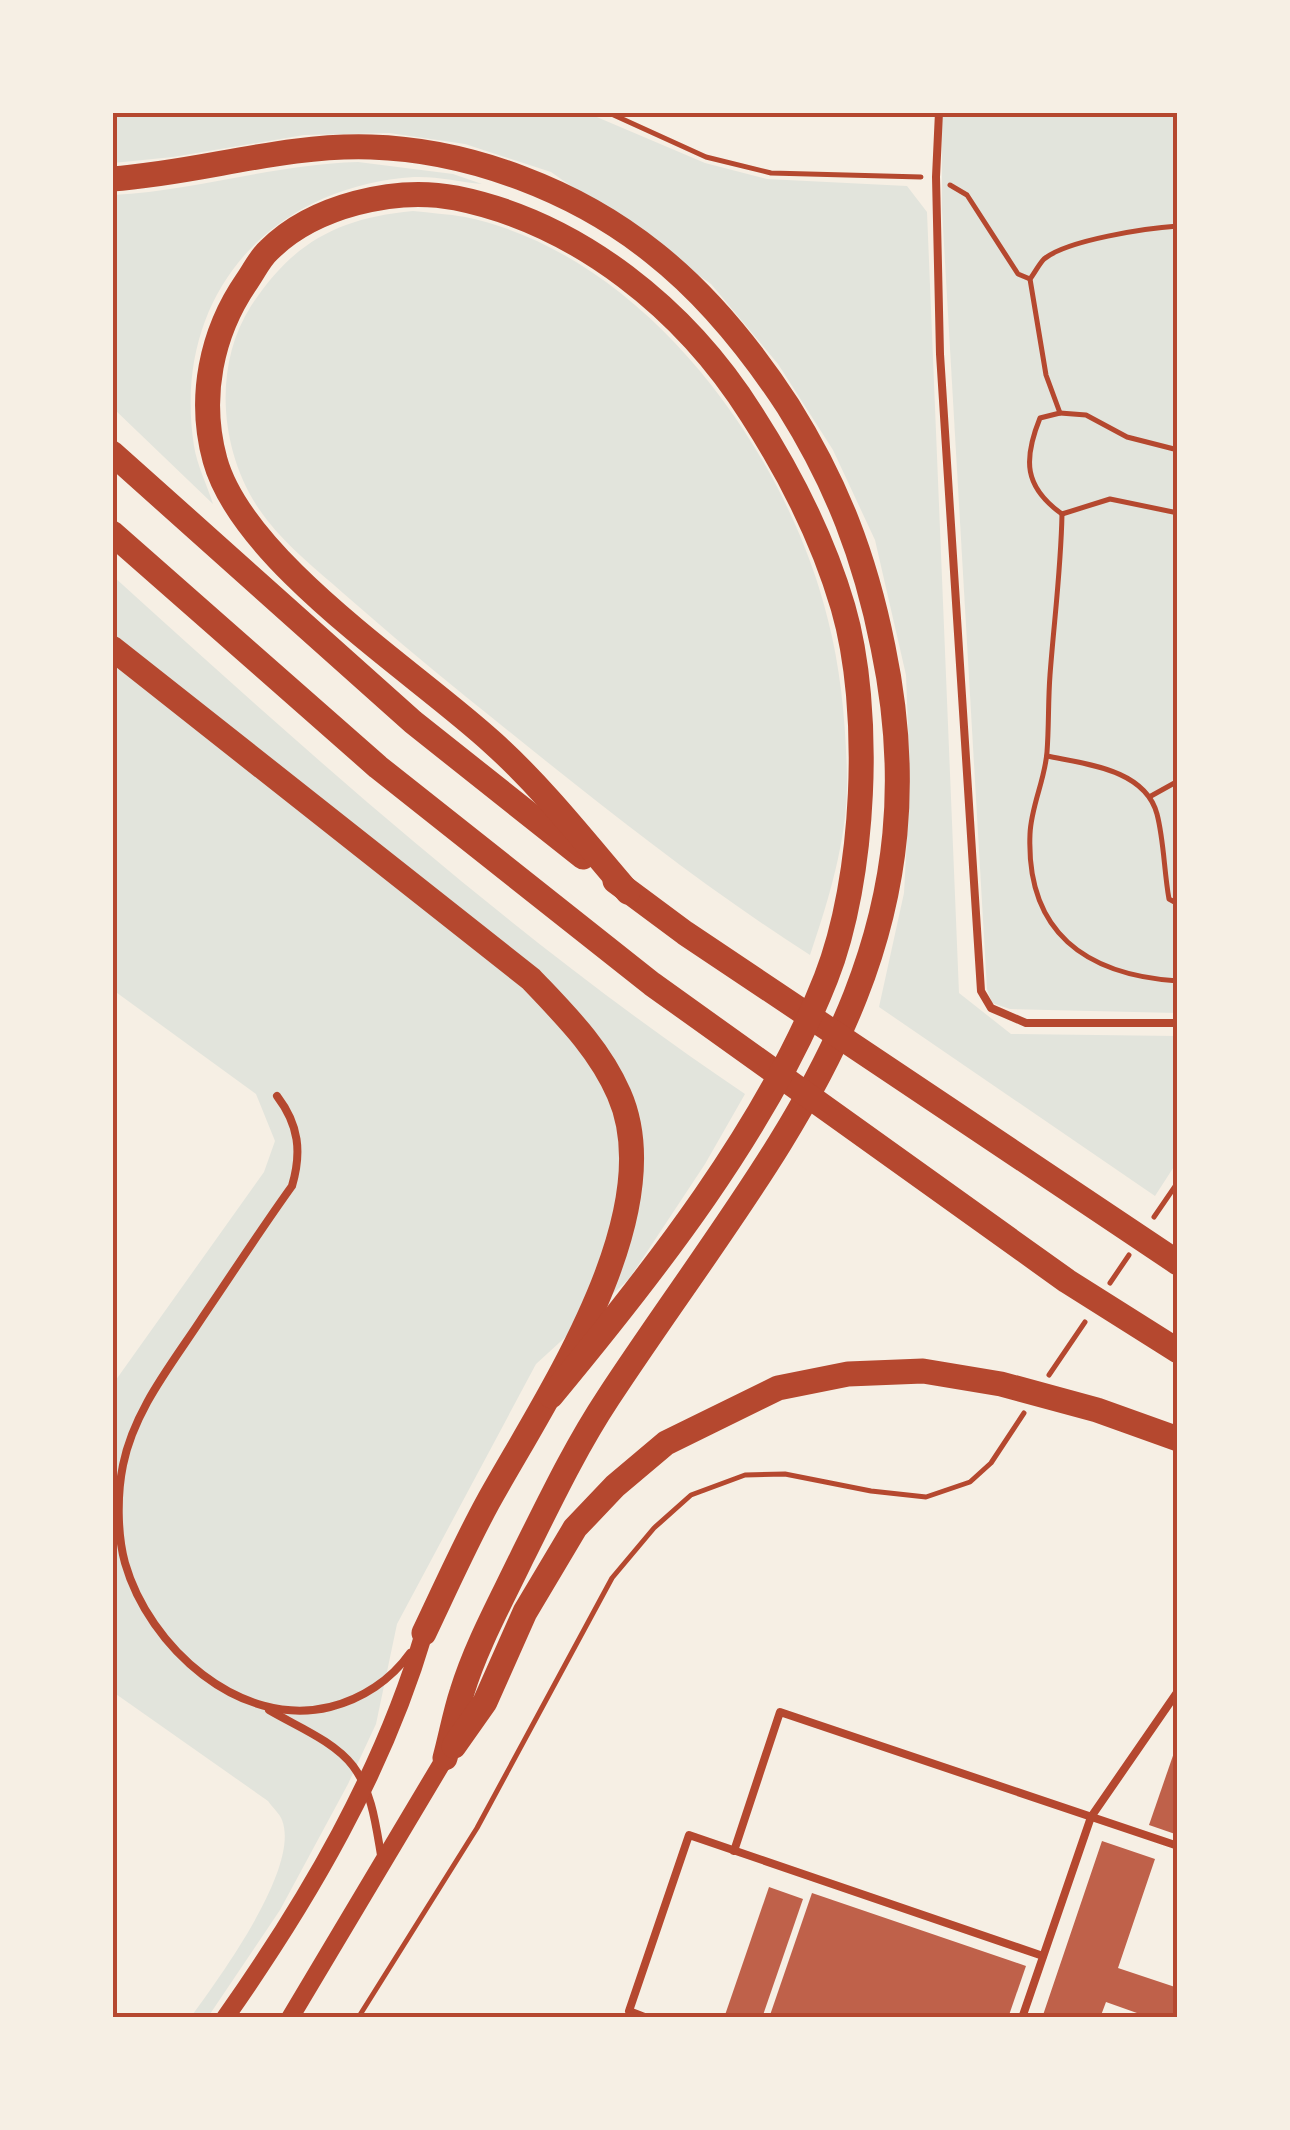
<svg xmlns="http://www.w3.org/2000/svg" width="1290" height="2130" font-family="Overpass,sans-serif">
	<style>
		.green { fill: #e2e4dc }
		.building { fill: #bf614a }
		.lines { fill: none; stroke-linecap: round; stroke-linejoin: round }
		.path { stroke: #b5482f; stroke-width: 5 }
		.service { stroke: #b5482f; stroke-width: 8 }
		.tertiary { stroke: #b5482f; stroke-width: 18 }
		.motorway { stroke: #b5482f; stroke-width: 25 }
		.neatline { fill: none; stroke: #b5482f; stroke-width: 4 }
	</style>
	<rect width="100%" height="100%" fill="#f6efe4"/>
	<g class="green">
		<path d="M 585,112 L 705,163 L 767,179 L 907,186 L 927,212 L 959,993 L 1011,1034 L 1177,1036 L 1177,1162 L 1155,1196 L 879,1007 L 904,893 L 910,781 L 906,675 L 875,540 L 833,450 L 778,364 L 711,284 L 551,172 L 465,144 L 389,133 L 304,135 L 173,157 L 113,163 L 113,113 Z"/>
		<path d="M 942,113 L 1177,113 L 1177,1013 L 1010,1009 L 992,1003 L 987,989 L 942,210 Z"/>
		<path d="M 358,162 L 453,174 L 482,184 C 460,182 436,176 414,177 C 267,187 171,299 194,446 C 197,465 207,485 213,504 L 113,408 L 113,195 C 195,191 275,164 358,162 Z"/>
		<path d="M 413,211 C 430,213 448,214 465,217 C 644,254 787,451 828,620 C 841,670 846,726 847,778 C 848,837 829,899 810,955 C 688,877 577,786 465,696 C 423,662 383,628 343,593 C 317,570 288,547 267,520 C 221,462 210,370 251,306 C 292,243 338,218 413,211 Z"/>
		<path d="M 113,576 C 317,761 515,939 745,1094 L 705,1164 L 629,1279 L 536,1364 L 397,1624 L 376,1724 L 348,1784 L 280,1910 L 208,2017 L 191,2017 C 218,1979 301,1868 282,1820 C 280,1814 272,1807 268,1801 L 113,1692 L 113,1384 L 264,1172 L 275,1141 L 256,1094 L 113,990 Z"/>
	</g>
	<g class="building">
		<path d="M 1177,1744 L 1178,1744 L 1178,1835 L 1149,1825 Z"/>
		<path d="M 1102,1841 L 1155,1859 L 1118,1968 L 1178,1988 L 1178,2018 L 1151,2018 L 1106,2002 L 1100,2018 L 1042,2018 Z"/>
		<path d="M 769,1887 L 803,1899 L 762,2018 L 724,2018 Z"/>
		<path d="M 812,1893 L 1026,1966 L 1008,2018 L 769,2018 Z"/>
	</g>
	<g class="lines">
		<g class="path">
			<path d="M 607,112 L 706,157 L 771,173 L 921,177"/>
			<path d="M 950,185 L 967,195 L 1018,274 L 1030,279"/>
			<path d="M 1060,413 L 1086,415 L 1127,437 L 1178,450"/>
			<path d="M 1062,514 C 1061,569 1054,621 1050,675 C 1048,701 1049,726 1047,752 C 1045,780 1031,806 1030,834 C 1026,932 1085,975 1178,981"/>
			<path d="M 1062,514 C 1024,487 1023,460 1040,418 L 1060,413 L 1046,375 L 1030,279 C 1034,274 1039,264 1044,259 C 1067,240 1147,228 1178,226"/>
			<path d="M 1062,514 L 1110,499 L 1178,513"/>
			<path d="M 1047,756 C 1085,764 1145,769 1157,814 C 1164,841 1164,871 1169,899 L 1178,904"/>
			<path d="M 1151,796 L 1178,781"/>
			<path d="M 1154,1217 L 1178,1182"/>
			<path d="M 1110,1283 L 1129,1255"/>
			<path d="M 1049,1375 L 1085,1322"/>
			<path d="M 358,2018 L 477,1828 L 612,1578 L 654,1528 L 691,1495 L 745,1475 L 785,1474 L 871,1491 L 926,1497 L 970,1482 L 991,1463 L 1024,1413"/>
		</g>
		<g class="service">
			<path d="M 939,112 L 936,177 L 940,354 L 981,991 L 991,1008 L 1026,1023 L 1178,1023"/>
			<path d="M 277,1096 C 299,1125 302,1152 292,1186 C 261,1229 232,1274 202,1318 C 172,1364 134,1410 123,1465 C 117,1494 117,1534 125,1563 C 149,1647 240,1729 330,1707 C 362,1699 391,1680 410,1653"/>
			<path d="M 269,1710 C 296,1726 334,1741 353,1766 C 372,1791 376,1826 381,1855"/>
			<path d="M 734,1851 L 780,1712 L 1178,1846"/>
			<path d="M 647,2018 L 629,2011 L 689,1835 L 1043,1956"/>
			<path d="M 1022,2018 L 1091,1817 L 1178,1691"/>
		</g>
		<g class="tertiary">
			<path d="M 225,2018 C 308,1900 383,1772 424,1633"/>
			<path d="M 290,2018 L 445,1758"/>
		</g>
		<g class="motorway">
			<path d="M 112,179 C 199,173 284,144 371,147 C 470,150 577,191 654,253 C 706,294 752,351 788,406 C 837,484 865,557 883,647 C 950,968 770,1151 608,1398 C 575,1448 549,1503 522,1557 C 501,1601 476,1646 462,1692 C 455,1713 451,1736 445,1758"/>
			<path d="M 112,453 L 413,722 L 583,857"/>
			<path d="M 112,533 L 378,767 L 652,984 L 1067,1281 L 1178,1351"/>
			<path d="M 112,648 L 531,979 C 565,1015 599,1048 619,1094 C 672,1214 545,1399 488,1502 C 465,1544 445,1589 424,1633"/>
			<path d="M 615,881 L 685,933 L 1178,1263"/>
			<path d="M 551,1396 C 653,1273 767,1128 826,978 C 865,879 873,710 843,607 C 823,539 790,474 752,415 C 686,310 579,223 456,198 C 395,186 313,206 269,250 C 260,258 254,271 247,281 C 211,333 198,398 215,460 C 243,562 416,672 493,743 C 543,788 585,842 628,892"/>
			<path d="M 454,1746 L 485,1702 L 525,1612 L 575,1528 L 615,1486 L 666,1443 L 778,1388 L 848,1374 L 923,1371 L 1001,1384 L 1097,1410 L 1178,1439"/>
		</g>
	</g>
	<rect width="1290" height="2130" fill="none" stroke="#f6efe4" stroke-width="230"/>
	<rect x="115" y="115" width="1060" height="1900" class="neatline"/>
</svg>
